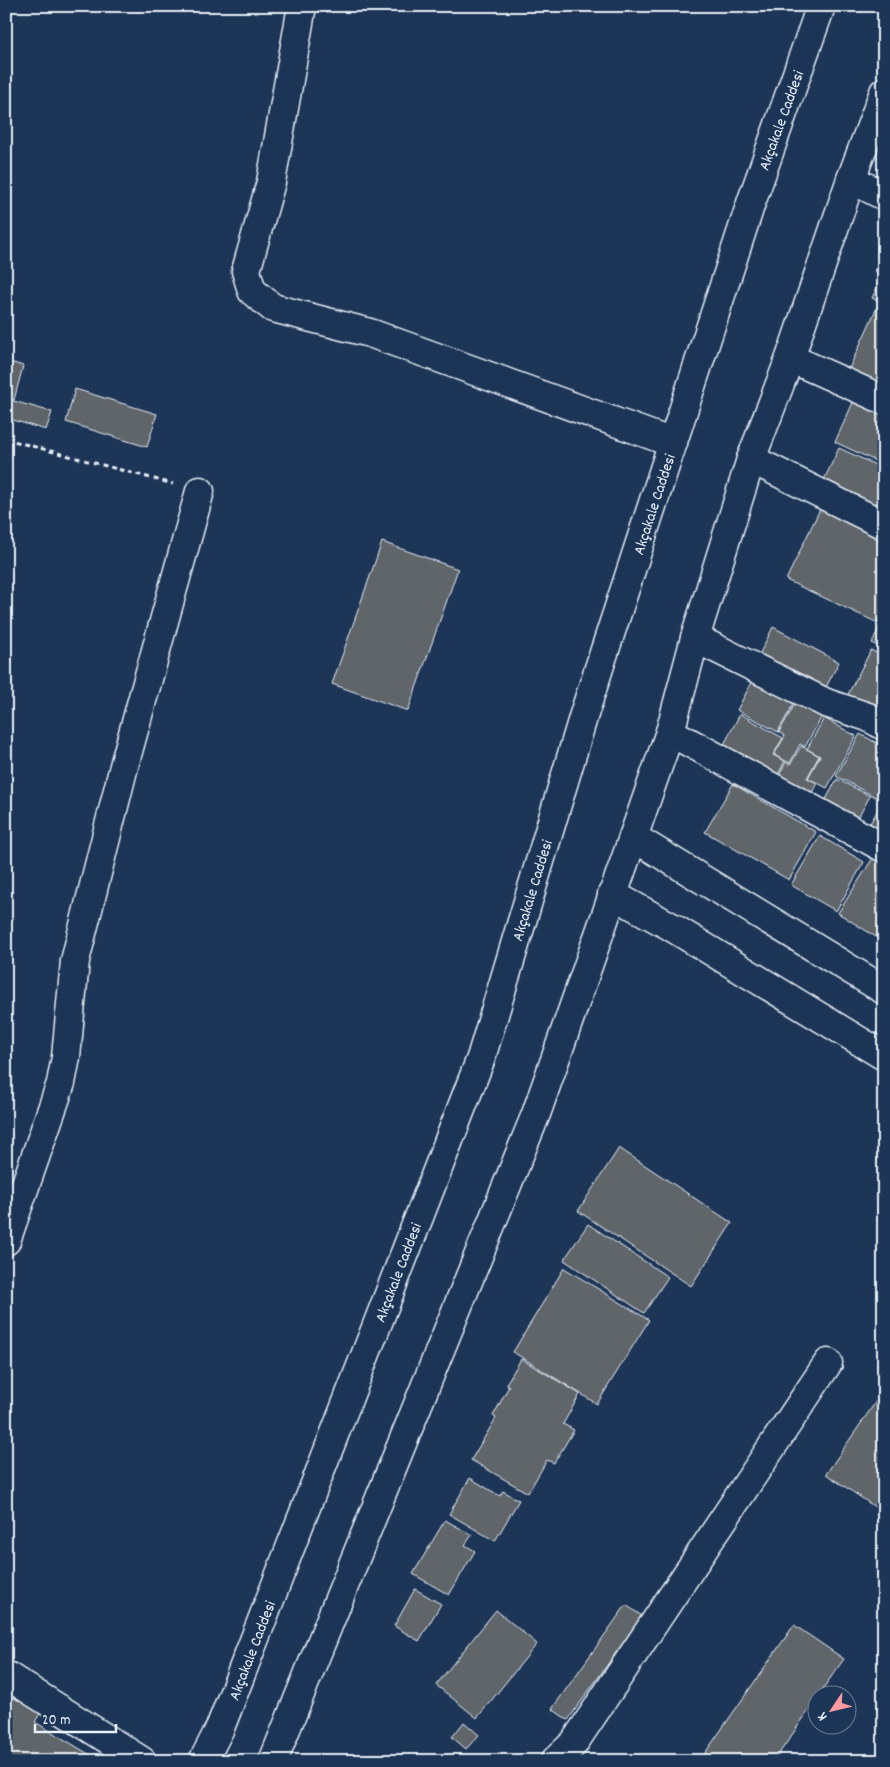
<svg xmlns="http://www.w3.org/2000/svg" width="890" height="1767" font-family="Dekko,sans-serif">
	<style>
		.building { fill: #60656b; stroke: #e8f1f8 }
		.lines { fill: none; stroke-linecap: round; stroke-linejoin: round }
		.minor-casing { stroke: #e8f1f8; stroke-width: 31 }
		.major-casing { stroke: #e8f1f8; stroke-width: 31 }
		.path { stroke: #e8f1f8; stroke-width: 3; stroke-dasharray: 5 4; stroke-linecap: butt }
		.minor { stroke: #1d3557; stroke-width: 28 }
		.major { stroke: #1d3557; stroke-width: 28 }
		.labels { text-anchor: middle; stroke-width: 4; stroke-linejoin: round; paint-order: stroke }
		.street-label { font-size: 16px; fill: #e8f1f8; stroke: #1d3557 }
	</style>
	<rect width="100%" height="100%" fill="#1d3557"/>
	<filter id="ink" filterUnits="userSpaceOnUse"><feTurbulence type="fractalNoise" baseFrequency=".02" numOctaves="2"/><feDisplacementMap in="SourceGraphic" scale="10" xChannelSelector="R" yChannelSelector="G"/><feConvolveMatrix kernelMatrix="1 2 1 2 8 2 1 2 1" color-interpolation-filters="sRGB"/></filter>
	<g filter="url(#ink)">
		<g class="building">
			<path d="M 884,250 L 884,275 L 875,271 Z"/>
			<path d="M 880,280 L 884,281 L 884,303 L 872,298 Z"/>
			<path d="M 878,305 L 884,307 L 884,388 L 848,371 Z"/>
			<path d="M 7,361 L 23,366 L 14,400 L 6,398 Z"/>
			<path d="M 75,389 L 157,414 L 147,447 L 66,422 Z"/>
			<path d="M 856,396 L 884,409 L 884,465 L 835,442 Z"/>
			<path d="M 10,400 L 52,412 L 46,430 L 6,418 Z"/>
			<path d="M 839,448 L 884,469 L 884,513 L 822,484 Z"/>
			<path d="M 821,507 L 884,536 L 884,610 L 878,623 L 786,580 Z"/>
			<path d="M 382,542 L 458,569 L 408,711 L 332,684 Z"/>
			<path d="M 884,617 L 884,649 L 872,643 Z"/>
			<path d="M 773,627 L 839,662 L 822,695 L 757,659 Z"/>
			<path d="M 871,650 L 884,657 L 884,718 L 846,698 Z"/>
			<path d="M 754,678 L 795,701 L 778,732 L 737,710 Z"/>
			<path d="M 799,697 L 825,711 L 805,747 L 800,744 L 790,763 L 774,755 L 785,736 L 779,732 Z"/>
			<path d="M 740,714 L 783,738 L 773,755 L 785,761 L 774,782 L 720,752 Z"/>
			<path d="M 824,718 L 856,736 L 827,788 L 808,778 L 820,756 L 807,749 Z"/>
			<path d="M 860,734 L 884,747 L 884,795 L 881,800 L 836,776 Z"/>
			<path d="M 801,746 L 819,756 L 807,778 L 817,783 L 808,801 L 775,783 L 786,762 L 790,765 Z"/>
			<path d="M 837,779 L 870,796 L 857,820 L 824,803 Z"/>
			<path d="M 733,784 L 816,832 L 789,880 L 705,832 Z"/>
			<path d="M 884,799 L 884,835 L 868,827 Z"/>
			<path d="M 820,836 L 864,862 L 836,911 L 791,885 Z"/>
			<path d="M 878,850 L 884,854 L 884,942 L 838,913 Z"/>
			<path d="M 619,1148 L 732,1223 L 691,1286 L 578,1211 Z"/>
			<path d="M 588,1224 L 668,1277 L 644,1313 L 564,1260 Z"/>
			<path d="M 564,1268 L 649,1320 L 597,1404 L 513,1352 Z"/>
			<path d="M 521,1359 L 580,1394 L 563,1424 L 574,1430 L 554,1463 L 547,1460 L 528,1493 L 471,1460 L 496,1418 L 493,1416 L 509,1386 L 506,1384 Z"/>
			<path d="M 877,1400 L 884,1404 L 884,1513 L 826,1474 Z"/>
			<path d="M 470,1478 L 500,1496 L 503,1491 L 519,1500 L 495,1541 L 449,1514 Z"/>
			<path d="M 445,1520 L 472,1535 L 465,1545 L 475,1551 L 449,1595 L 413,1574 Z"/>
			<path d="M 415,1589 L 441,1604 L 419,1641 L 394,1626 Z"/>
			<path d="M 626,1605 L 642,1616 L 568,1720 L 552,1709 Z"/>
			<path d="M 496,1610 L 537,1644 L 477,1718 L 436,1685 Z"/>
			<path d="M 794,1625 L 844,1659 L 819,1694 L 818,1694 L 818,1697 L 774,1761 L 710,1761 L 703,1756 Z"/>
			<path d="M 6,1682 L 45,1705 L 35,1722 L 92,1756 L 89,1761 L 6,1761 Z"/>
			<path d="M 464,1722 L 479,1735 L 466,1749 L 452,1737 Z"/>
		</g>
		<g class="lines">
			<g class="minor-casing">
				<g id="minor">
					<path d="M 302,6 L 271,182 L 246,271 L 252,291 L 273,308 L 370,333 L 673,443"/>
					<path d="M 851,179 L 884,196"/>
					<path d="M 790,358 L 884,400"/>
					<path d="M 751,459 L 884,525"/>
					<path d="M 695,638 L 826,703 L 868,717 L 884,726"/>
					<path d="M 670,732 L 884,848"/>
					<path d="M 6,1241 L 61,1083 L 66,1057 L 75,961 L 124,766 L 200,491"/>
					<path d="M 6,1675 L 142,1761"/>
					<path d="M 555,1761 L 574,1743 L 828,1363"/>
				</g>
			</g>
			<g class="major-casing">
				<g id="major">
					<path d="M 633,837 L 884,990"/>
					<path d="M 612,894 L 670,926 L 884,1056"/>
					<path d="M 203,1761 L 220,1728 L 481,1058 L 585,711 L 751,203 L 821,6"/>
					<path d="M 273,1761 L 536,1114 L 670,732 L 695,638 L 751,459 L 790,358 L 851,179 L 884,92"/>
				</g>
			</g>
			<path class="path" d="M 6,439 L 173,484"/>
			<use href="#minor" class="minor"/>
			<use href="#major" class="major"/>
		</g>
	</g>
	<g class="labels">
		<g class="street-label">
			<text transform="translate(780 120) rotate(-70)" y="6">Akçakale Caddesi</text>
			<text transform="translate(653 504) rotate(-72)" y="6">Akçakale Caddesi</text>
			<text transform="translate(531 890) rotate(-73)" y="6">Akçakale Caddesi</text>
			<text transform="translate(397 1272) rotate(-69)" y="6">Akçakale Caddesi</text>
			<text transform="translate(251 1650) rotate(-69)" y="6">Akçakale Caddesi</text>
		</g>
	</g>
	<rect width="890" height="1767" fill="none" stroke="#1d3557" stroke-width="25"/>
	<rect x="12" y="12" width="865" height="1742" fill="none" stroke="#e8f1f8" stroke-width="2" filter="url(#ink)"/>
	<g transform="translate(832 1710) rotate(235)"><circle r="24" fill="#1d3557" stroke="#6e8097"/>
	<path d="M0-4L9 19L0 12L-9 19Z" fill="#ff9aa2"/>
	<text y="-8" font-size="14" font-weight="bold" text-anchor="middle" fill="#e8f1f8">K</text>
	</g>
	<path d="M35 1724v8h81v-8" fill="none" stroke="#e8f1f8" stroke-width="2.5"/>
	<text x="42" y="1724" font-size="15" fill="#e8f1f8" stroke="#1d3557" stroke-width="4" paint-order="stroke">20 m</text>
</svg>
